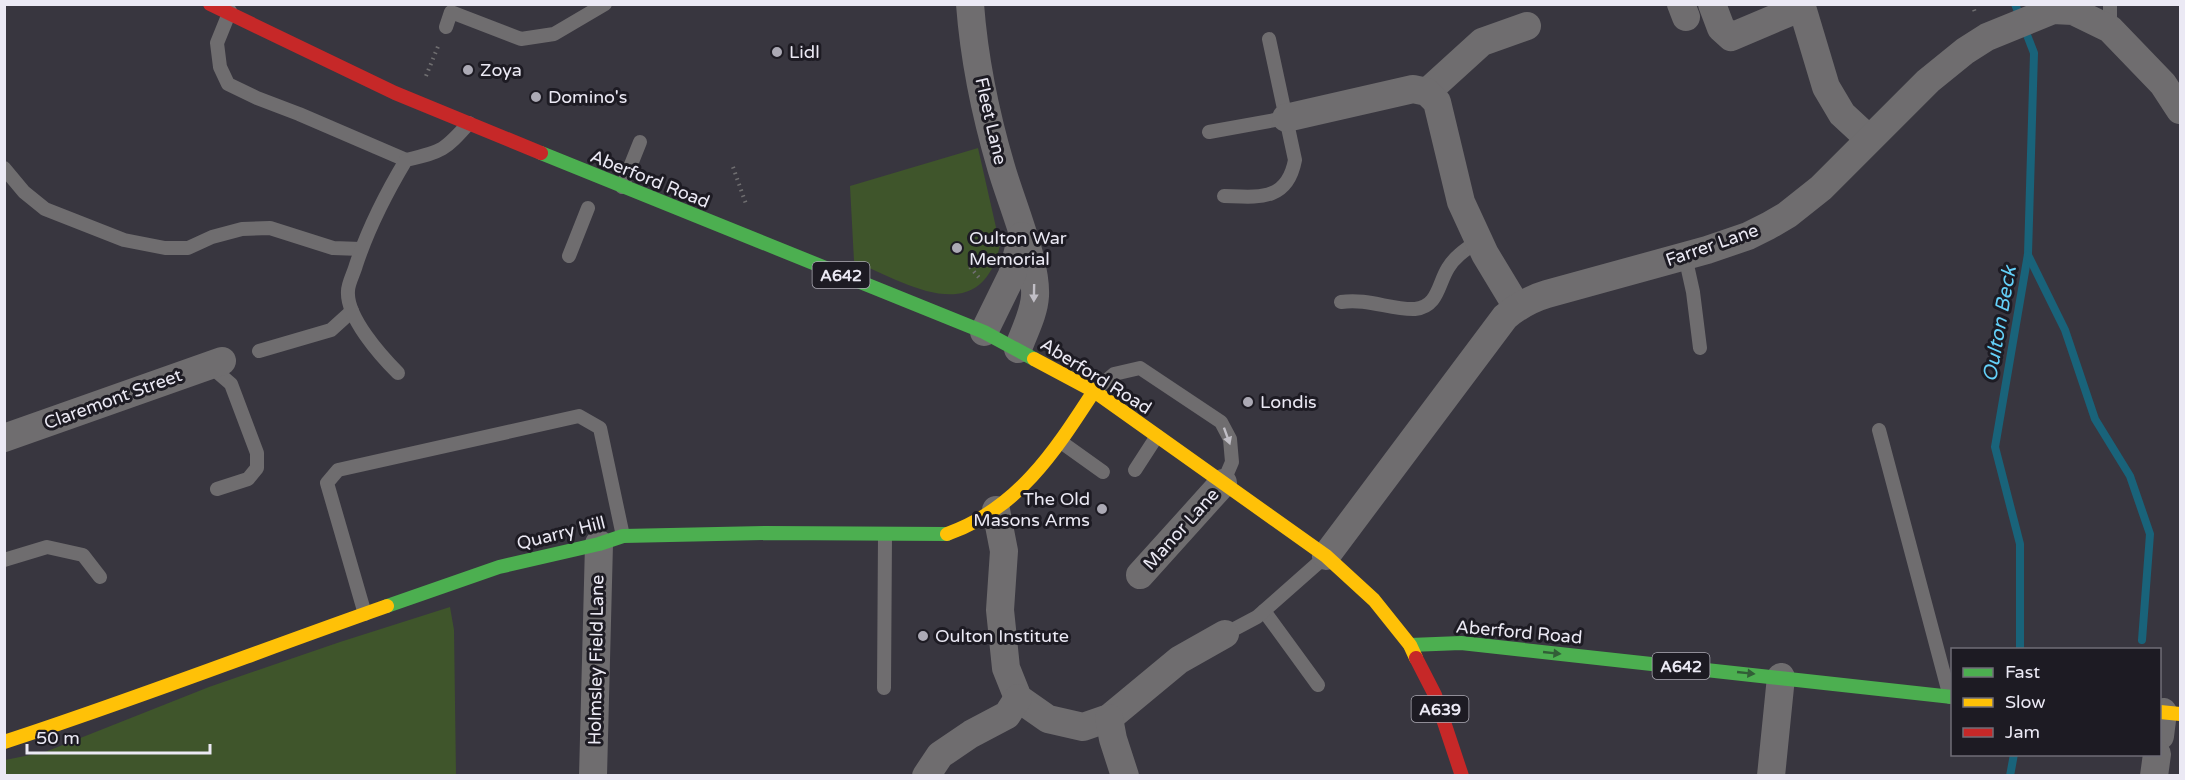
<svg xmlns="http://www.w3.org/2000/svg" width="2185" height="780" font-family="'Varela Round',sans-serif">
	<style>
		.green { fill: #3f552b }
		.lines { fill: none; stroke-linecap: round; stroke-linejoin: round }
		.stream { stroke: #19637a; stroke-width: 8 }
		.path { stroke: #706f71; stroke-width: 4; stroke-dasharray: 1.5 4.5; stroke-linecap: butt }
		.lane { stroke: #6f6d6f; stroke-width: 14 }
		.street { stroke: #6f6d6f; stroke-width: 28 }
		.fast { stroke: #4caf50; stroke-width: 14 }
		.slow { stroke: #ffc107; stroke-width: 14 }
		.jam { stroke: #c62828; stroke-width: 14 }
		.oneway { fill: #c0bec5 }
		.oneway2 { fill: #325e37 }
		.poi-dot { fill: #acaab5; stroke: #1d1b23; stroke-width: 2 }
		.labels { text-anchor: middle; stroke-width: 6; stroke-linejoin: round; paint-order: stroke }
		.shield { fill: #1d1b23; stroke: #adabb5; stroke-width: 1.5 }
		.shield-label { font-size: 16px; font-weight: bold; fill: #ebe9f4 }
		.poi-label { font-size: 18px; fill: #ebe9f4; stroke: #1d1b23; text-anchor: start }
		.street-label { font-size: 18px; fill: #ebe9f4; stroke: #1d1b23 }
		.water-label { font-size: 20px; font-style: italic; fill: #64d0f8; stroke: #1d1b23 }
	</style>
	<rect width="100%" height="100%" fill="#38363f"/>
	<g class="green">
		<path d="M 978,148 L 1000,245 C 981,331 905,283 854,261 L 850,186 Z"/>
		<path d="M 450,607 L 454,630 L 456,775 L 5,775 L 5,760 L 45,752 L 209,687 L 340,642 Z"/>
	</g>
	<g class="lines">
		<g class="stream">
			<path d="M 2015,4 L 2034,53 L 2028,254 L 1995,447 L 2020,544 L 2020,650"/>
			<path d="M 2028,255 L 2065,330 L 2095,419 L 2130,476 L 2150,534 L 2142,640"/>
			<path d="M 2010,776 L 2014,754"/>
		</g>
		<g class="path">
			<path d="M 1972,4 L 1976,15"/>
			<path d="M 426,76 L 439,44"/>
			<path d="M 733,167 L 746,204 L 745,206"/>
			<path d="M 970,267 L 981,280"/>
		</g>
		<g class="lane">
			<path d="M 2110,4 L 2110,29"/>
			<path d="M 230,11 L 217,43 L 220,67 L 228,84 L 257,98 L 299,114 L 406,160"/>
			<path d="M 446,27 L 451,12 L 521,39 L 554,34 L 605,4"/>
			<path d="M 1209,132 L 1286,118"/>
			<path d="M 4,168 L 24,192 L 45,209 L 124,240 L 165,248 L 188,248 L 212,237 L 242,229 L 270,228 L 333,248 L 361,249"/>
			<path d="M 622,187 L 640,142"/>
			<path d="M 1224,196 C 1258,197 1287,202 1295,160 L 1269,39"/>
			<path d="M 569,256 L 588,208"/>
			<path d="M 1685,256 L 1693,292 L 1700,348"/>
			<path d="M 1341,302 C 1368,298 1391,310 1415,309 C 1438,307 1438,284 1448,268 C 1455,256 1468,248 1479,240"/>
			<path d="M 259,351 L 331,330 L 352,311"/>
			<path d="M 209,365 L 231,384 L 257,453 L 257,468 L 248,479 L 217,489"/>
			<path d="M 398,373 C 381,356 346,317 348,291 C 348,283 354,273 356,265 C 369,226 385,195 406,160 C 443,151 444,151 469,123"/>
			<path d="M 1094,391 L 1114,374 L 1140,368 L 1221,422 L 1230,439 L 1232,462 L 1223,483"/>
			<path d="M 1879,430 L 1950,697"/>
			<path d="M 1061,442 L 1103,472"/>
			<path d="M 1135,470 L 1157,436"/>
			<path d="M 4,560 L 47,547 L 83,555 L 100,577"/>
			<path d="M 1264,611 L 1318,685"/>
			<path d="M 365,614 L 327,483 L 338,470 L 579,416 L 600,428 L 623,536"/>
			<path d="M 1225,634 L 1257,617 L 1326,556"/>
			<path d="M 884,688 L 885,535"/>
		</g>
		<g class="street">
			<path d="M 970,4 C 974,57 986,116 1001,167 C 1011,202 1037,262 1035,296 C 1034,314 1024,332 1018,349"/>
			<path d="M 1681,4 L 1686,17"/>
			<path d="M 1712,4 L 1721,28 L 1731,37 L 1802,7 L 1826,87 L 1842,114 L 1869,139"/>
			<path d="M 1427,92 L 1482,42 L 1527,26"/>
			<path d="M 1286,118 L 1413,89 L 1427,92 L 1437,102 L 1461,202 L 1485,254 L 1517,307"/>
			<path d="M 984,332 L 1012,275 L 1022,236"/>
			<path d="M 4,438 L 222,361"/>
			<path d="M 996,510 L 1004,551 L 1000,610 L 1006,668 L 1018,698 L 1048,719 L 1083,727 L 1109,718 L 1179,660 L 1225,634"/>
			<path d="M 1326,556 L 1505,317 C 1518,306 1530,299 1547,294 L 1707,250 L 1748,236 L 1768,226 L 1787,215 L 1821,188 L 1928,81 L 1965,51 L 1987,37 L 2053,10 L 2073,11 L 2110,29 L 2163,84 L 2180,110"/>
			<path d="M 1140,575 L 1223,483"/>
			<path d="M 1109,718 L 1113,739 L 1125,776"/>
			<path d="M 2160,736 L 2163,712"/>
			<path d="M 593,776 L 599,544"/>
			<path d="M 926,776 L 940,755 L 971,734 L 1007,715 L 1018,698"/>
			<path d="M 1771,776 L 1781,677"/>
			<path d="M 2154,776 L 2157,754"/>
		</g>
		<g class="fast">
			<path d="M 541,153 L 984,332 L 1034,359"/>
			<path d="M 387,606 L 499,567 L 599,544 L 623,536 L 768,533 L 947,534"/>
			<path d="M 1410,645 L 1461,643 L 1952,697"/>
		</g>
		<g class="slow">
			<path d="M 1034,359 L 1094,391 L 1326,556 L 1374,600 L 1410,645 L 1416,658"/>
			<path d="M 947,534 C 1018,509 1055,451 1094,391"/>
			<path d="M 2160,712 L 2180,714"/>
			<path d="M 4,742 C 133,700 259,651 387,606"/>
		</g>
		<g class="jam">
			<path d="M 210,4 L 395,93 L 541,153"/>
			<path d="M 1416,658 L 1435,695 L 1462,776"/>
		</g>
	</g>
	<defs><path id="oneway-solid" d="M-6-.8H1V-3.2L6.5 0L1 3.2V.8H-6Z" transform="scale(1.5)"/></defs>
	<g class="oneway">
		<use href="#oneway-solid" transform="translate(1034 293) rotate(91)"/>
		<use href="#oneway-solid" transform="translate(1227 436) rotate(70)"/>
	</g>
	<g class="oneway2">
		<use href="#oneway-solid" transform="translate(1552 653) rotate(6)"/>
		<use href="#oneway-solid" transform="translate(1746 673) rotate(6)"/>
	</g>
	<g class="poi-dot">
		<circle cx="777" cy="52" r="6"/>
		<circle cx="468" cy="70" r="6"/>
		<circle cx="536" cy="97" r="6"/>
		<circle cx="957" cy="248" r="6"/>
		<circle cx="1248" cy="402" r="6"/>
		<circle cx="1102" cy="509" r="6"/>
		<circle cx="923" cy="636" r="6"/>
	</g>
	<g class="labels">
		<g class="shield">
			<rect x="812.5" y="262" width="57" height="26" rx="4.5"/>
			<rect x="1652.5" y="653" width="57" height="26" rx="4.5"/>
			<rect x="1411.5" y="696" width="57" height="26" rx="4.5"/>
		</g>
		<g class="shield-label">
			<text x="841" y="281">A642</text>
			<text x="1681" y="672">A642</text>
			<text x="1440" y="715">A639</text>
		</g>
		<g class="poi-label">
			<text x="789" y="58">Lidl</text>
			<text x="480" y="76">Zoya</text>
			<text x="548" y="103">Domino's</text>
			<text x="969" y="244">Oulton War<tspan x="969" dy="21">Memorial</tspan></text>
			<text x="1260" y="408">Londis</text>
			<text x="1090" y="505" text-anchor="end">The Old<tspan x="1090" dy="21">Masons Arms</tspan></text>
			<text x="935" y="642">Oulton Institute</text>
		</g>
		<g class="street-label">
			<text transform="translate(991 121) rotate(77)" y="6">Fleet Lane</text>
			<text transform="translate(650 179) rotate(22)" y="6">Aberford Road</text>
			<text transform="translate(1712 245) rotate(-19)" y="6">Farrer Lane</text>
			<text transform="translate(1096 376) rotate(32)" y="6">Aberford Road</text>
			<text transform="translate(113 399) rotate(-20)" y="6">Claremont Street</text>
			<text transform="translate(1181 529) rotate(-48)" y="6">Manor Lane</text>
			<text transform="translate(561 533) rotate(-14)" y="6">Quarry Hill</text>
			<text transform="translate(1519 632) rotate(5)" y="6">Aberford Road</text>
			<text transform="translate(596 660) rotate(-89)" y="6">Holmsley Field Lane</text>
		</g>
		<g class="water-label">
			<text transform="translate(1999 324) rotate(-80)" y="7">Oulton Beck</text>
		</g>
	</g>
	<rect width="2185" height="780" fill="none" stroke="#ebe9f4" stroke-width="12"/>
	<rect x="1951" y="648" width="210" height="108" fill="#1d1b23" stroke="#6f6d77" stroke-width="1.5"/>
	<rect x="1963" y="668" width="30" height="9" fill="#4caf50" stroke="#6f6d77" stroke-width="1.5"/>
	<text x="2005" y="678" font-size="18" fill="#ebe9f4">Fast</text>
	<rect x="1963" y="698" width="30" height="9" fill="#ffc107" stroke="#6f6d77" stroke-width="1.5"/>
	<text x="2005" y="708" font-size="18" fill="#ebe9f4">Slow</text>
	<rect x="1963" y="728" width="30" height="9" fill="#c62828" stroke="#6f6d77" stroke-width="1.5"/>
	<text x="2005" y="738" font-size="18" fill="#ebe9f4">Jam</text>
	<path d="M27 744v9h183v-9" fill="none" stroke="#ebe9f4" stroke-width="3"/>
	<text x="36" y="744" font-size="18" fill="#ebe9f4" stroke="#1d1b23" stroke-width="4.5" paint-order="stroke">50 m</text>
</svg>
